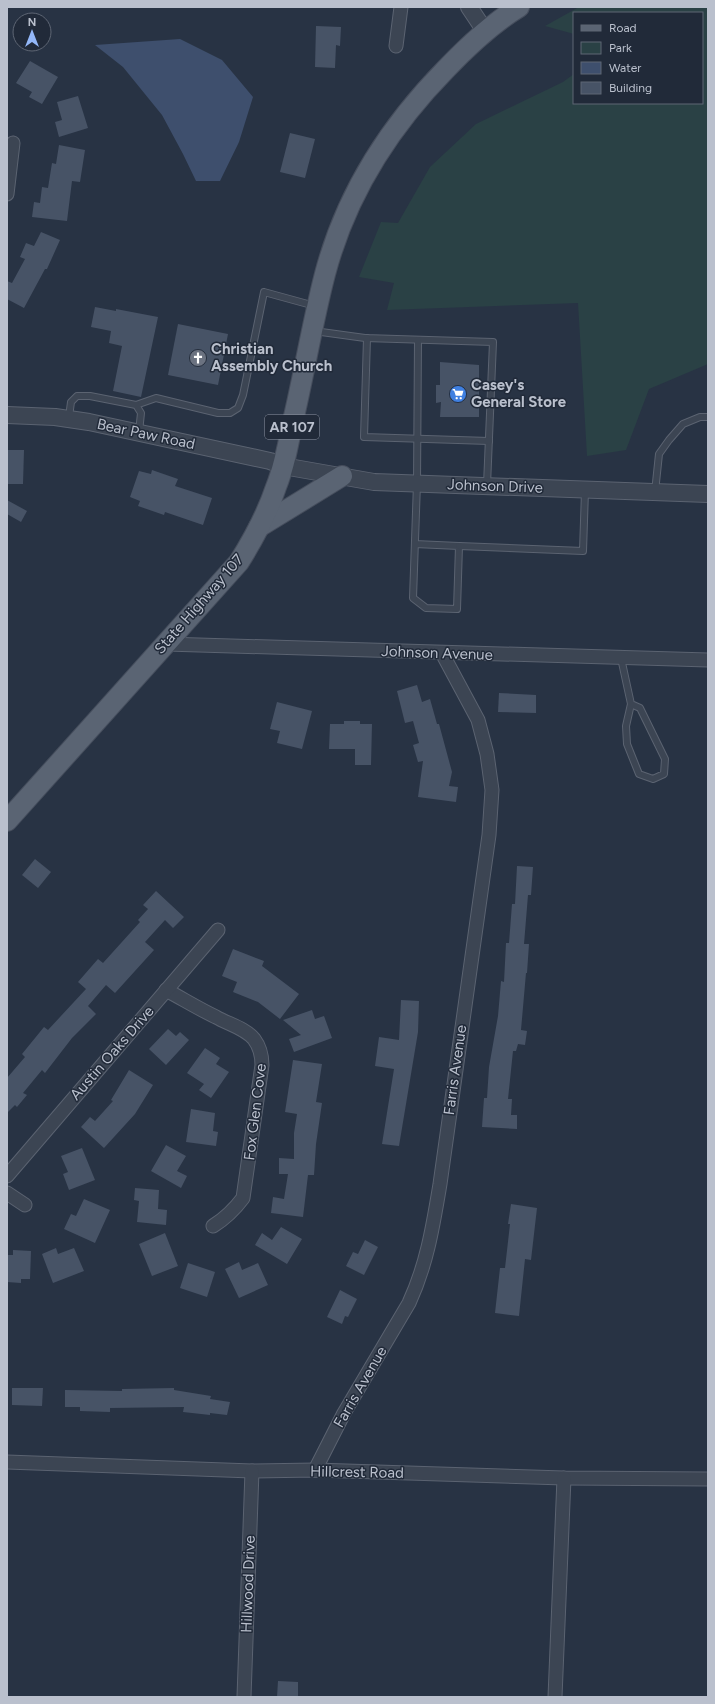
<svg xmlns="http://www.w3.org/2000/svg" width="715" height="1704" font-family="Figtree,sans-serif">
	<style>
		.green { fill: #2a4145 }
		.water { fill: #3e4f6d }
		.building { fill: #475366 }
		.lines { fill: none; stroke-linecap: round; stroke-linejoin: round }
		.service-casing { stroke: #5b6371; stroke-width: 8 }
		.minor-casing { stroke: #5b6371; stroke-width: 15 }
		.tertiary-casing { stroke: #5b6371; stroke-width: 18 }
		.primary-casing { stroke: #464e5d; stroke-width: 22 }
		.service { stroke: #3c4553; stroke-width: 6 }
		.minor { stroke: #3c4553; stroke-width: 13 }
		.tertiary { stroke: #3c4553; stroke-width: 16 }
		.primary { stroke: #5a6473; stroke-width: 20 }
		.labels { text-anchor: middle; stroke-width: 3; stroke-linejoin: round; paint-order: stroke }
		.shield { fill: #212a39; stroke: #8c93a1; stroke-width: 1 }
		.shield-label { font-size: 14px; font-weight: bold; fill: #bac0cd }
		.poi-label { font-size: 15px; font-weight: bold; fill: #bac0cd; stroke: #212a39; text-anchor: start }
		.street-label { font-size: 15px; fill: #bac0cd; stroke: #212a39 }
	</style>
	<rect width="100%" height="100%" fill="#283344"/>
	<path class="green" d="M 579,7 L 708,7 L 708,364 L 649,389 L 626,450 L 587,456 L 578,303 L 387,310 L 394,283 L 359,277 L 381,222 L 398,223 L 430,167 L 476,124 L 563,82 L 574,74 L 574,103 L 702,103 L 702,13 L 574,13 L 574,34 L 545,26 Z"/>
	<path class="water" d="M 180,39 L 222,60 L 253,97 L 239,142 L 220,181 L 196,181 L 183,154 L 162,115 L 123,67 L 95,45 Z"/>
	<g class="building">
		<path d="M 316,26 L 341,27 L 340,46 L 336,45 L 335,68 L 315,67 Z"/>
		<path d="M 30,61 L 58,77 L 42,104 L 29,97 L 32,92 L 16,83 Z"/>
		<path d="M 78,96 L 88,128 L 59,137 L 55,122 L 62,120 L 57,102 Z"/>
		<path d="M 290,133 L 315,139 L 305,178 L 280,172 Z"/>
		<path d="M 59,145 L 85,150 L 80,182 L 72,181 L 67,221 L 32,217 L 34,202 L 40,203 L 42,187 L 48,188 L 52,163 L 56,164 Z"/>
		<path d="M 41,232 L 60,240 L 47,269 L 45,269 L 24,308 L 7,299 L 7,281 L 12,283 L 25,259 L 20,257 L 26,243 L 34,246 Z"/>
		<path d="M 95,307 L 116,311 L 116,309 L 158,317 L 141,397 L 113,391 L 122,346 L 109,343 L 111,331 L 91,327 Z"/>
		<path d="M 178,324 L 228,334 L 218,385 L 168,375 Z"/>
		<path d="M 440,362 L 479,365 L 479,417 L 440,417 L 441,402 L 436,403 L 436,385 L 440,385 Z"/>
		<path d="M 7,450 L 24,450 L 23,484 L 7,484 Z"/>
		<path d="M 152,470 L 178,479 L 175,486 L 212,498 L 203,525 L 165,512 L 164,515 L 138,506 L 140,501 L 130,497 L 139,471 L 151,474 Z"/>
		<path d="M 7,500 L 27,511 L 21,522 L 7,514 Z"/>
		<path d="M 417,685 L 422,702 L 430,699 L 437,724 L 439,724 L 452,772 L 449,786 L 458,787 L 456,802 L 418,797 L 423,761 L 418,762 L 413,745 L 419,743 L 413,721 L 405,723 L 397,691 Z"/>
		<path d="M 499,693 L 536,695 L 536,713 L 498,712 Z"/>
		<path d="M 277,702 L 312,711 L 302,749 L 277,743 L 280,731 L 270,729 Z"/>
		<path d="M 344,721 L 360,721 L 360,724 L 372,724 L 371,765 L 355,765 L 355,749 L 329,749 L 330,724 L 344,724 Z"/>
		<path d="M 35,859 L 51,872 L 38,888 L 22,875 Z"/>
		<path d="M 517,866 L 533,867 L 531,895 L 528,895 L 524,944 L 529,944 L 527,973 L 526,973 L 521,1030 L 527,1031 L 525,1045 L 518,1044 L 516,1051 L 513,1051 L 508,1099 L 512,1099 L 511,1115 L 517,1115 L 517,1129 L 482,1127 L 484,1098 L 487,1098 L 489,1067 L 498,1016 L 501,981 L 504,982 L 506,943 L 509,943 L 512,904 L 515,904 Z"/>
		<path d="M 156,891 L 184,917 L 173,928 L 165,920 L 145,942 L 154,950 L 115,993 L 106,985 L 88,1006 L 96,1014 L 72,1038 L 45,1073 L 42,1070 L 23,1093 L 27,1095 L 17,1107 L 15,1105 L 7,1113 L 7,1078 L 25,1057 L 22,1054 L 44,1027 L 48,1030 L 86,989 L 78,982 L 98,959 L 103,963 L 140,922 L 138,920 L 148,909 L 143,905 Z"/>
		<path d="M 233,949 L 264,961 L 262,966 L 299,994 L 280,1019 L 258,1002 L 233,992 L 237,982 L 222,976 Z"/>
		<path d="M 401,1000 L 419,1001 L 418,1032 L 399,1146 L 382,1144 L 394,1069 L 375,1066 L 379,1037 L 399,1040 Z"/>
		<path d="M 312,1010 L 315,1019 L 324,1016 L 332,1038 L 294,1052 L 289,1039 L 301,1035 L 283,1020 Z"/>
		<path d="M 168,1029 L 176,1036 L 180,1032 L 189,1040 L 166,1065 L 149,1049 Z"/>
		<path d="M 205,1048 L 220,1058 L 216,1064 L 229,1072 L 211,1098 L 199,1090 L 204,1084 L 187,1073 Z"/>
		<path d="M 293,1060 L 322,1064 L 316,1102 L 322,1103 L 316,1144 L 314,1175 L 308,1175 L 303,1217 L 271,1213 L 273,1197 L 284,1199 L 288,1174 L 279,1174 L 279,1158 L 294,1159 L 294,1133 L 297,1114 L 285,1112 Z"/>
		<path d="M 129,1070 L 153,1085 L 135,1114 L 104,1148 L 81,1127 L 90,1117 L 95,1121 L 113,1101 L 111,1100 Z"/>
		<path d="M 191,1109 L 215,1113 L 213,1131 L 218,1132 L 216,1146 L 186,1142 Z"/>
		<path d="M 166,1145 L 186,1156 L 177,1171 L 187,1176 L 181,1188 L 151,1171 Z"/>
		<path d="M 82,1148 L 95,1180 L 69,1190 L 63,1174 L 68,1172 L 61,1156 Z"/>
		<path d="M 135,1188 L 159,1190 L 158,1209 L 167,1210 L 166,1225 L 137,1222 L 139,1201 L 134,1200 Z"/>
		<path d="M 84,1199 L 110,1210 L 95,1243 L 64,1229 L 71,1214 L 76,1216 Z"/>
		<path d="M 511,1204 L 537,1208 L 531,1260 L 525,1259 L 519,1316 L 495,1313 L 500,1268 L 505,1268 L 510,1224 L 508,1224 Z"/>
		<path d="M 281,1227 L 302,1239 L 287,1264 L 255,1245 L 262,1233 L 272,1240 Z"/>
		<path d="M 165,1233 L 178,1266 L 152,1276 L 139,1244 Z"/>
		<path d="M 365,1240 L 378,1247 L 364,1275 L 346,1266 L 353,1252 L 358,1254 Z"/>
		<path d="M 56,1248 L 58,1254 L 74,1248 L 84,1271 L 53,1283 L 42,1254 Z"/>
		<path d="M 13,1250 L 31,1251 L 30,1279 L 21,1279 L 21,1283 L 7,1282 L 7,1255 L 13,1255 Z"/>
		<path d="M 239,1262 L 242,1270 L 258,1263 L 268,1285 L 239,1298 L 225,1269 Z"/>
		<path d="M 188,1263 L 215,1272 L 207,1297 L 180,1288 Z"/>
		<path d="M 340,1290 L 357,1299 L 348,1317 L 345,1316 L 342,1324 L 327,1317 Z"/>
		<path d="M 12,1388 L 43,1388 L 42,1406 L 12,1405 Z"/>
		<path d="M 174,1388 L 174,1390 L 211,1396 L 210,1399 L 230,1402 L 227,1415 L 210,1413 L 210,1415 L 183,1412 L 184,1407 L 110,1408 L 110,1412 L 80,1411 L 80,1407 L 65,1407 L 65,1390 L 122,1391 L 122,1389 Z"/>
		<path d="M 278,1681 L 298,1682 L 298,1697 L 277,1697 Z"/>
	</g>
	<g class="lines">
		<g class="service-casing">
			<g id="service">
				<path d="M 314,331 L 365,338 L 493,342 L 487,485"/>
				<path d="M 367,338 L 364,437 L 489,441"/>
				<path d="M 136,405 L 156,398 L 218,413 L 230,413 L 238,408 L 243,395 L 264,292 L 315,306"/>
				<path d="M 69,417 L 71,402 L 77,396 L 90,396 L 136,405 L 141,413 L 139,432"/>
				<path d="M 655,492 L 659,454 L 669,440 L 683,424 L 700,417 L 708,417"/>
				<path d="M 415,544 L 459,546 L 457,609 L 426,608 L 413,598 L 417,483 L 418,340"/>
				<path d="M 459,546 L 583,551 L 585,491"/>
				<path d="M 621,658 L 631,704 L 626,726 L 627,744 L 639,774 L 653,779 L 664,774 L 665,759 L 640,708 L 631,704"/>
			</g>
		</g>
		<g class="minor-casing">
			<g id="minor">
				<path d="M 396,46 L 401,7"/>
				<path d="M 7,194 L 13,143"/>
				<path d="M 166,644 L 708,660"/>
				<path d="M 166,990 C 183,999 199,1009 216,1017 C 228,1024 245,1028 254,1039 C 260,1047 262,1056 262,1065 L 243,1198 C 234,1210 226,1218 213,1226"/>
				<path d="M 7,1176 L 218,930"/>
				<path d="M 7,1193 L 25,1205"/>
				<path d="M 7,1462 L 252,1471 L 315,1470 L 564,1478 L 708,1479"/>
				<path d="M 315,1470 L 344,1413 L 409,1303 C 427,1264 433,1226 440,1184 L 489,835 L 492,790 L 487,754 L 478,720 L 442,653"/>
				<path d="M 244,1697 L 252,1471"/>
				<path d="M 555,1697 L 564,1478"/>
			</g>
		</g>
		<g class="tertiary-casing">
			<g id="tertiary">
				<path d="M 469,7 L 485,31"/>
				<path d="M 7,415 L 55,417 L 89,422 L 270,461 L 283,466 L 374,482 L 708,494"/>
			</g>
		</g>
		<g class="primary-casing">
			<g id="primary">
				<path d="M 259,527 L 342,476"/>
				<path d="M 7,821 L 239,562 C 254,538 267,514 276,487 C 284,467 288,446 292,425 C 304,375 312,324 325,274 C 346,194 388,128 446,69 C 468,46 491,24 519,7"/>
			</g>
		</g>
		<use href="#service" class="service"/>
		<use href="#minor" class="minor"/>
		<use href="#tertiary" class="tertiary"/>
		<use href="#primary" class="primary"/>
	</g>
	<defs>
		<g id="church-disc" transform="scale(0.9)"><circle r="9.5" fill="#6b7280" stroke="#212a39"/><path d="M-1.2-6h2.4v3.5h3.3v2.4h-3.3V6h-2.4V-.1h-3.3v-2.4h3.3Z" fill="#fff"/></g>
		<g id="supermarket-disc" transform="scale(0.9)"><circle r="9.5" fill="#3f7fe0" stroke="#212a39"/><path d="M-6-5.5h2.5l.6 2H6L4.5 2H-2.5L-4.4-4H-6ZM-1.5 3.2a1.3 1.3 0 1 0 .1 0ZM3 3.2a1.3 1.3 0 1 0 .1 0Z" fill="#fff"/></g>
	</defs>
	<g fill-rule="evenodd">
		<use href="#church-disc" x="198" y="358"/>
		<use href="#supermarket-disc" x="458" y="394"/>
	</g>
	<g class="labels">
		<rect class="shield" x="265" y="415" width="54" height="24" rx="3"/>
		<g class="shield-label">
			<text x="292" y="432">AR 107</text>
		</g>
		<g class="poi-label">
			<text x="211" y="354">Christian<tspan x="211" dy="17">Assembly Church</tspan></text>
			<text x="471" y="390">Casey's<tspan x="471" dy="17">General Store</tspan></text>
		</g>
		<g class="street-label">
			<text transform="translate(146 434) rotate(12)" y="5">Bear Paw Road</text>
			<text transform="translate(495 486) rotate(2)" y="5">Johnson Drive</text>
			<text transform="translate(199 604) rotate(-49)" y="5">State Highway 107</text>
			<text transform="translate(437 653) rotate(2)" y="5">Johnson Avenue</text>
			<text transform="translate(112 1053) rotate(-49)" y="5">Austin Oaks Drive</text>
			<text transform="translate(455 1070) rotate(-82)" y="5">Farris Avenue</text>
			<text transform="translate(255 1112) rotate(-83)" y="5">Fox Glen Cove</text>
			<text transform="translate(360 1387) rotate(-60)" y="5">Farris Avenue</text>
			<text transform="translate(357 1472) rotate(1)" y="5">Hillcrest Road</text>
			<text transform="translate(248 1584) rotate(-88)" y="5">Hillwood Drive</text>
		</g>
	</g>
	<rect width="715" height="1704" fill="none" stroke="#bac0cd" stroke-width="16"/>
	<rect x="573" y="12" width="130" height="92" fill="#212a39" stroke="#5e6674"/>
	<rect x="581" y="25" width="20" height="6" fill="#5a6473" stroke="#5e6674"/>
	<text x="609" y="32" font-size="12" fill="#bac0cd">Road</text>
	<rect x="581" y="42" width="20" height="12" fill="#2a4145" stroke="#5e6674"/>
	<text x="609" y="52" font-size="12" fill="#bac0cd">Park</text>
	<rect x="581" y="62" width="20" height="12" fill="#3e4f6d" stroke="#5e6674"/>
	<text x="609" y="72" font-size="12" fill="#bac0cd">Water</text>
	<rect x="581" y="82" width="20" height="12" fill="#475366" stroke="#5e6674"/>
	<text x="609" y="92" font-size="12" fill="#bac0cd">Building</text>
	<g transform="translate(32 32)"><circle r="19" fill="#212a39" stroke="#5e6674"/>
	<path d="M0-3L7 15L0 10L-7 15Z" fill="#93b7f8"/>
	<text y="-6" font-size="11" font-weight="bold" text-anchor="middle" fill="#bac0cd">N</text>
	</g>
</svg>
